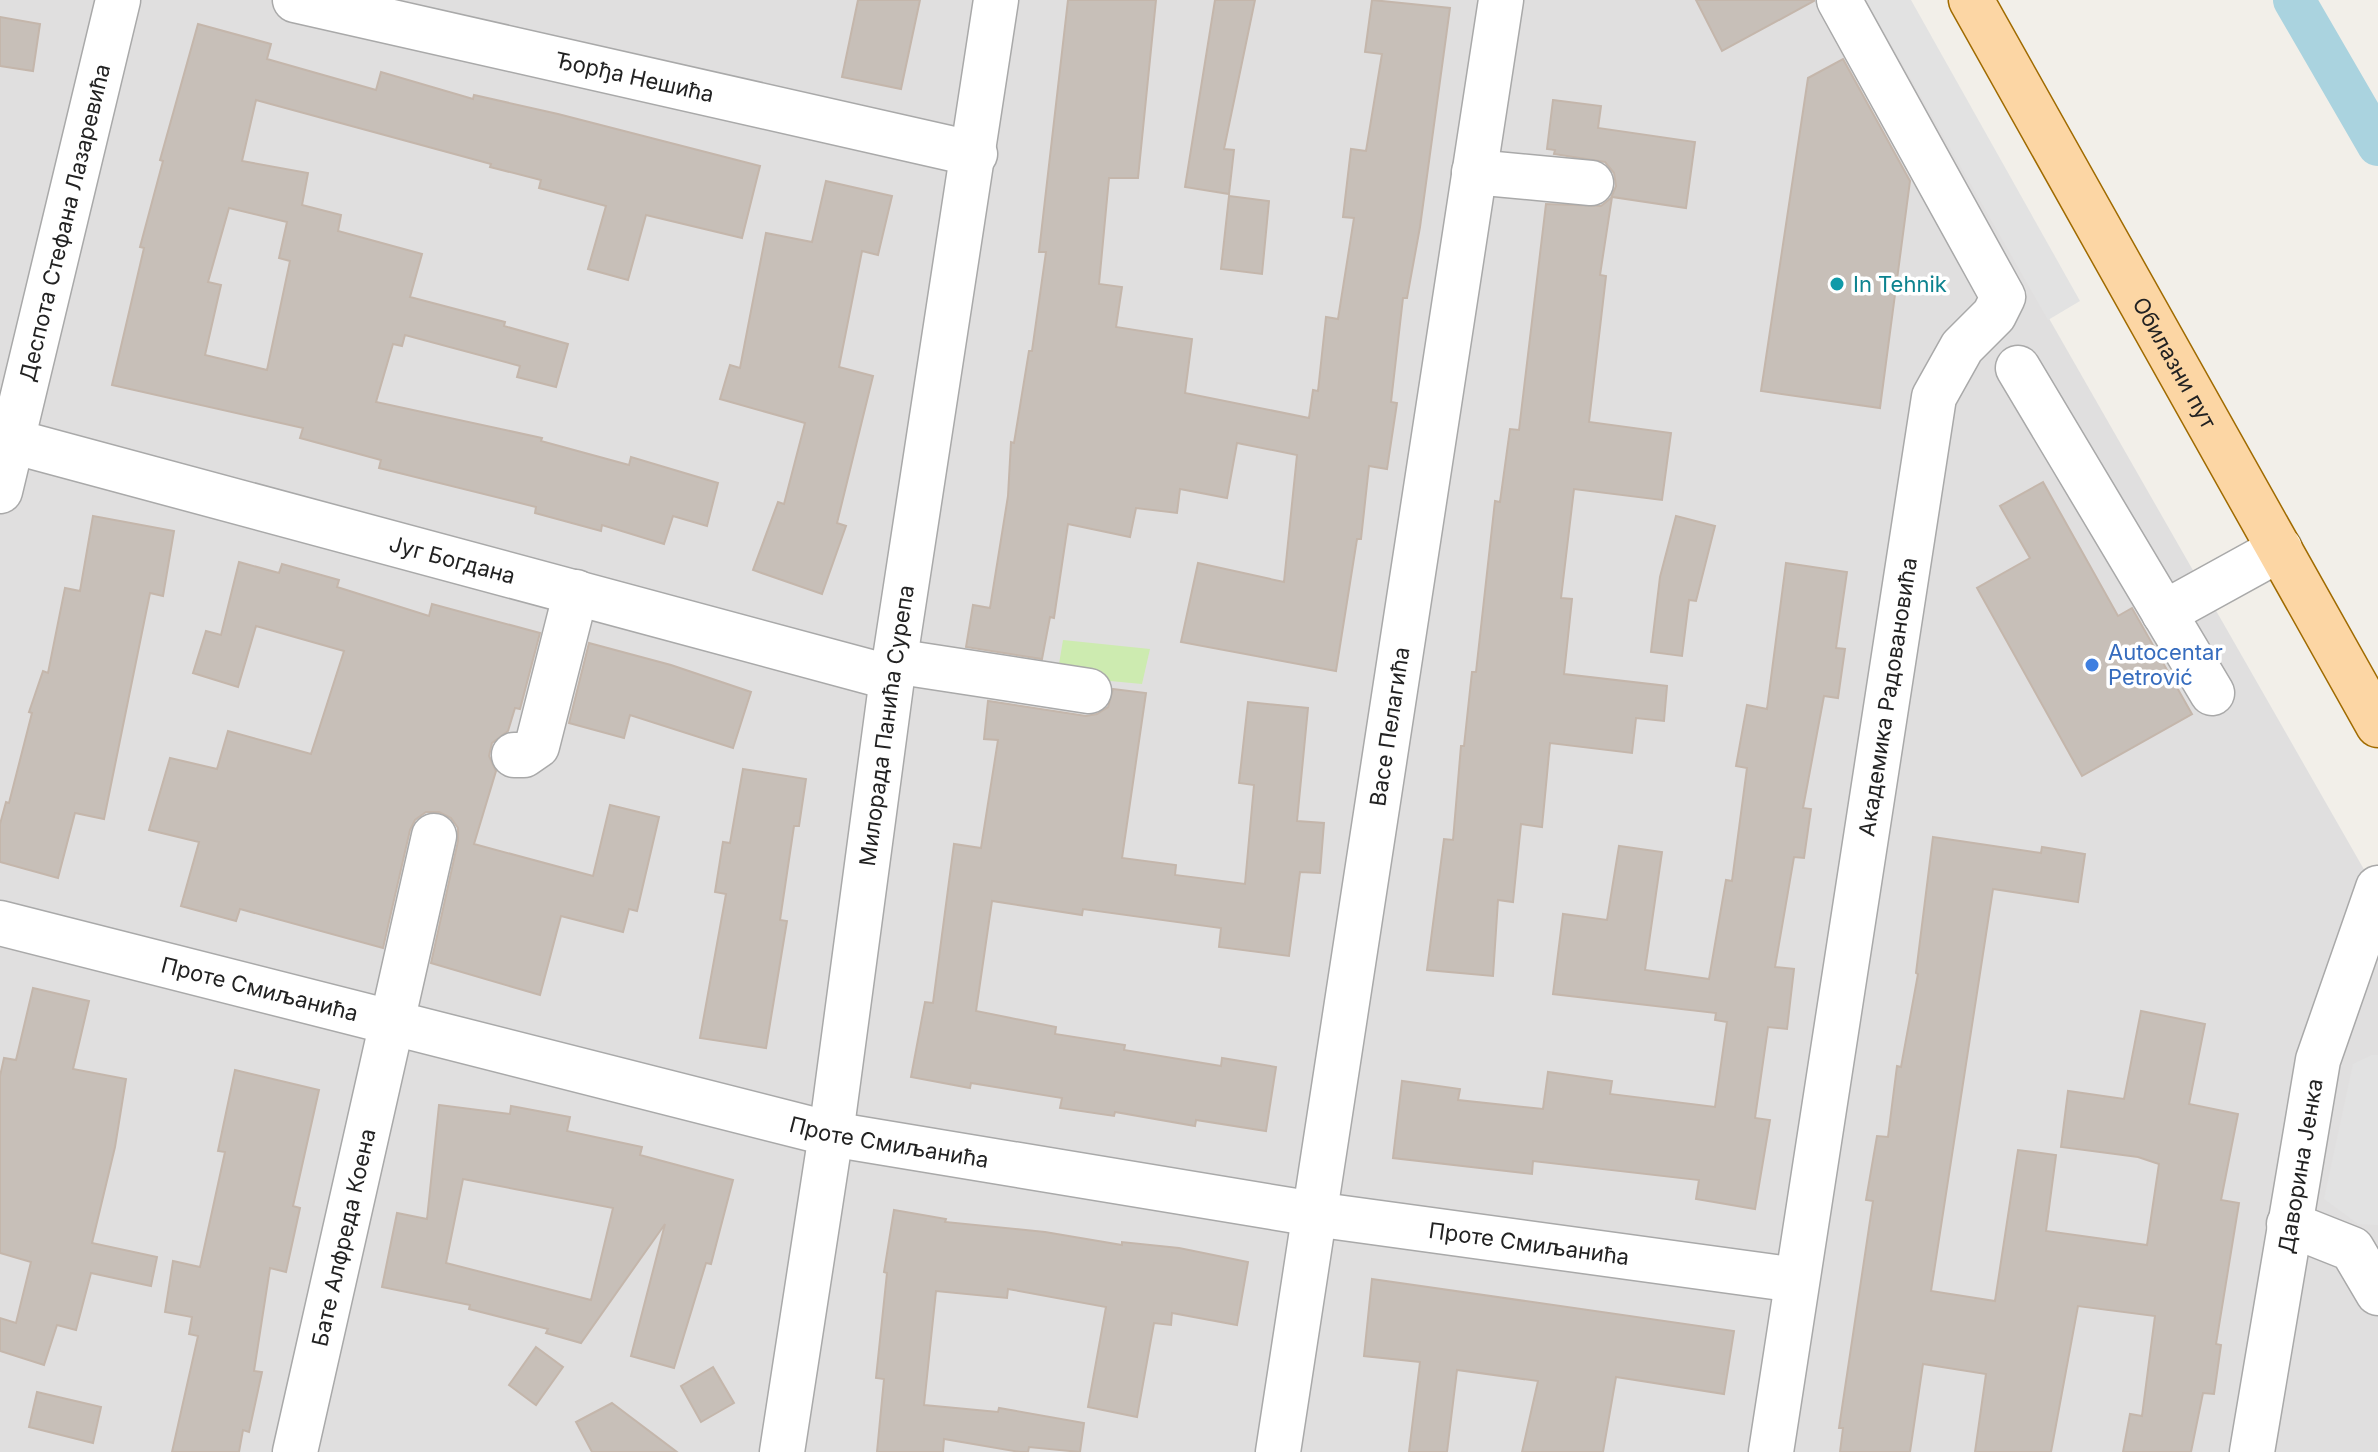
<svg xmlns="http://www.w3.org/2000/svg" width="2378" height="1452" font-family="Inter,sans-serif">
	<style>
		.residential { fill: #e0dfdf }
		.grass { fill: #cdebb0 }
		.parking { fill: #e2e2e2 }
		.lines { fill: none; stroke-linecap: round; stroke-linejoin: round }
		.canal { stroke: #aad3df; stroke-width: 42 }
		.building { fill: #c7bfb8; stroke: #c4b6ab; stroke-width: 2; fill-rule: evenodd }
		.minor-casing { stroke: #a9a9a9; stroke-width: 47 }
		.major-casing { stroke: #a06b00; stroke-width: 47 }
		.minor { stroke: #fff; stroke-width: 44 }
		.major { stroke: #fcd6a4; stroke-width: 44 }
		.culture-dot { fill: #0f9aa8; stroke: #fff; stroke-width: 3 }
		.shop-dot { fill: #3f7fe0; stroke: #fff; stroke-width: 3 }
		.labels { text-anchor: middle; stroke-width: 7; stroke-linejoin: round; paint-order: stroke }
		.street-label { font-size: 22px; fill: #222; stroke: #fff }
		.culture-label { font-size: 22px; fill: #0d838f; stroke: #fff; text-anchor: start }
		.shop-label { font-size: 22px; fill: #366cbe; stroke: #fff; text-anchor: start }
	</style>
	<rect width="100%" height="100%" fill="#f2efe9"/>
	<path class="residential" d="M 0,0 L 1867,0 L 2378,894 L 2378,1452 L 0,1452 Z"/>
	<path class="grass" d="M 1063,640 L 1150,649 L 1142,684 L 1057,676 Z"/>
	<g class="parking">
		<path d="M 1866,0 L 1911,0 L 2080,301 L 2048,320 Z"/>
		<path d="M 2372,1055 L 2378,1055 L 2378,1225 L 2358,1224 L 2324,1199 L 2353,1064 Z"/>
	</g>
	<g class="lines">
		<path class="canal" d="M 2294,0 L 2378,145"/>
	</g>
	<g class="building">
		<path d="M 858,0 L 920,0 L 901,89 L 842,77 Z"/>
		<path d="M 1068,0 L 1156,0 L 1138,178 L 1109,178 L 1099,284 L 1122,287 L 1116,327 L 1192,339 L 1185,393 L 1309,418 L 1313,390 L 1318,391 L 1326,317 L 1338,319 L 1354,218 L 1343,217 L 1351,149 L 1366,151 L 1382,54 L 1365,52 L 1372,0 L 1450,8 L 1420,227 L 1407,298 L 1403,298 L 1391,402 L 1397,403 L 1387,469 L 1369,466 L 1361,539 L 1357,539 L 1336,671 L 1181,642 L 1198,563 L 1284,582 L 1297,455 L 1237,443 L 1227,498 L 1180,489 L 1177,513 L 1136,508 L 1130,537 L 1068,524 L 1054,618 L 1050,617 L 1042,659 L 966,647 L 973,605 L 990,608 L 1008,496 L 1011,442 L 1014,443 L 1029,351 L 1032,351 L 1046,252 L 1039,252 Z"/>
		<path d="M 1215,0 L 1255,0 L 1224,149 L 1234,150 L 1229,194 L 1185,187 Z"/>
		<path d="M 1696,0 L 1814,0 L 1814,1 L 1722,51 Z"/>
		<path d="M 0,17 L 40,24 L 33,71 L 0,66 Z"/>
		<path d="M 198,24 L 271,44 L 267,59 L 376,90 L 381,72 L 473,99 L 474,95 L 558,114 L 760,166 L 742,238 L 646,215 L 628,280 L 588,269 L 606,206 L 539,188 L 541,180 L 490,167 L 491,164 L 256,100 L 242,161 L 308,173 L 302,205 L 341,215 L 338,231 L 422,254 L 410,297 L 505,322 L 504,326 L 568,344 L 556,387 L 517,377 L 520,366 L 405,335 L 402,346 L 393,344 L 376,402 L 542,438 L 541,441 L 629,465 L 631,457 L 718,483 L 707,526 L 673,516 L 664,544 L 602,525 L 601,531 L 535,513 L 536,507 L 379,468 L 381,460 L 300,438 L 303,428 L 112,385 L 144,248 L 140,247 L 163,161 L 160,160 ZM 229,208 L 287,222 L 279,258 L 290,261 L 267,370 L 205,355 L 221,285 L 208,282 Z"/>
		<path d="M 1843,59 L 1910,181 L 1880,408 L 1761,391 L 1808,78 Z"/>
		<path d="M 1553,100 L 1601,106 L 1598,128 L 1695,142 L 1686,208 L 1612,197 L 1600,275 L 1606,276 L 1589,422 L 1671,433 L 1662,500 L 1574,489 L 1561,598 L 1572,599 L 1564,674 L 1667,686 L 1664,721 L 1636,718 L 1632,753 L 1550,743 L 1542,827 L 1521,824 L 1513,902 L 1498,900 L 1493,976 L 1427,970 L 1444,839 L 1453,840 L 1461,746 L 1464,746 L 1472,672 L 1476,672 L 1495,501 L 1500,502 L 1510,429 L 1519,430 L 1546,204 L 1601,206 L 1611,198 L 1616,186 L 1614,173 L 1605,162 L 1554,154 L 1555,150 L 1547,149 Z"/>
		<path d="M 826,181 L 892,196 L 878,255 L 862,251 L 839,367 L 873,376 L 837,523 L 846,526 L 822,594 L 753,570 L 778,502 L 784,504 L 805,423 L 720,399 L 730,365 L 740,368 L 766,233 L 812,242 Z"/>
		<path d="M 1229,196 L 1269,201 L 1262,274 L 1221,269 Z"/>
		<path d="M 2043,482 L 2118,616 L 2132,608 L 2192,714 L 2082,776 L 1977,588 L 2030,558 L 2000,506 Z"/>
		<path d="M 93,516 L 174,531 L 163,596 L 150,593 L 104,819 L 75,813 L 58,878 L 0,862 L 0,824 L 6,802 L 9,803 L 32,713 L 29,712 L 43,671 L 48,673 L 65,588 L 80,591 Z"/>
		<path d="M 1676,516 L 1715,526 L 1696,601 L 1689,600 L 1682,656 L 1651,652 L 1660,577 Z"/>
		<path d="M 239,562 L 279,573 L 282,564 L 339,580 L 337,587 L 429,616 L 432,604 L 540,633 L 520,709 L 515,708 L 508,731 L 492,743 L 489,756 L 496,771 L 474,844 L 593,876 L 610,805 L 659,817 L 637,911 L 629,909 L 623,932 L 561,916 L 540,995 L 431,963 L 458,841 L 458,828 L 451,818 L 439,812 L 426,812 L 415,820 L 410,830 L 383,948 L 240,909 L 236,921 L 181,906 L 199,842 L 149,830 L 170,758 L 217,769 L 228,731 L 311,754 L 344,651 L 256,626 L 238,687 L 193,673 L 206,631 L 221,635 Z"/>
		<path d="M 1786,563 L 1847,572 L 1836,648 L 1845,649 L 1838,698 L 1824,696 L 1803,808 L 1811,809 L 1804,858 L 1794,857 L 1775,967 L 1794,969 L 1787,1029 L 1768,1027 L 1755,1118 L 1770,1120 L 1755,1209 L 1696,1199 L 1699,1180 L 1533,1161 L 1532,1174 L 1393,1158 L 1402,1081 L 1460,1089 L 1458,1100 L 1543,1109 L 1548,1072 L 1612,1081 L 1610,1094 L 1715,1107 L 1727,1022 L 1715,1020 L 1716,1013 L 1553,994 L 1563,914 L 1607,920 L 1619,846 L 1662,852 L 1645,970 L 1709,979 L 1726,880 L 1732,881 L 1747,768 L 1736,766 L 1747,705 L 1767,709 Z"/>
		<path d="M 589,643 L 671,665 L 751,692 L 733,748 L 630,715 L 624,738 L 569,723 Z"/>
		<path d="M 1113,689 L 1146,693 L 1122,858 L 1176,865 L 1175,875 L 1245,884 L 1254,785 L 1239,783 L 1248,702 L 1308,708 L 1297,821 L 1324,823 L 1320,873 L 1300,872 L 1289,956 L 1219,947 L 1221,928 L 1083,909 L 1082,915 L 992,901 L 976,1011 L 1056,1027 L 1055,1034 L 1125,1045 L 1124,1050 L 1221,1066 L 1222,1058 L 1276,1067 L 1266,1131 L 1196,1120 L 1195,1126 L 1115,1112 L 1114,1116 L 1060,1108 L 1062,1098 L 971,1083 L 970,1088 L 911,1077 L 925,1002 L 933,1003 L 954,844 L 981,848 L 998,740 L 984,739 L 988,701 L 1086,716 L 1097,714 L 1108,707 Z"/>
		<path d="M 743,769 L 806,779 L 799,826 L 794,826 L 780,920 L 787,921 L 766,1048 L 700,1038 L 726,894 L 715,892 L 723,842 L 730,843 Z"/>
		<path d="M 1933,837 L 2041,853 L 2042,847 L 2085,854 L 2078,902 L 1993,889 L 1931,1291 L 1995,1301 L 2018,1150 L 2056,1155 L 2046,1231 L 2147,1245 L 2159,1164 L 2138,1157 L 2061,1147 L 2068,1091 L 2124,1099 L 2141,1011 L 2205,1024 L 2189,1104 L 2238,1114 L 2221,1200 L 2239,1203 L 2216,1344 L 2221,1345 L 2214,1394 L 2203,1393 L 2191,1452 L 2123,1452 L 2130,1414 L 2142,1416 L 2155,1316 L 2078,1306 L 2051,1452 L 1975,1452 L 1986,1374 L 1923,1364 L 1910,1452 L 1840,1452 L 1843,1428 L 1839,1428 L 1873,1201 L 1866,1200 L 1877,1136 L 1888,1137 L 1897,1066 L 1901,1067 L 1918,974 L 1916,973 Z"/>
		<path d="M 33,988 L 89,1001 L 73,1069 L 126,1079 L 115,1147 L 92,1243 L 157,1257 L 151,1286 L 91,1273 L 76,1330 L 57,1325 L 44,1365 L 0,1351 L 0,1318 L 16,1323 L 31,1262 L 0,1253 L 0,1076 L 4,1058 L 16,1060 Z"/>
		<path d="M 235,1070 L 319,1090 L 293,1206 L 300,1208 L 286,1272 L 270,1268 L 254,1371 L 262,1372 L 249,1432 L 243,1430 L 239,1452 L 172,1452 L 198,1336 L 189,1334 L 192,1317 L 165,1312 L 173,1261 L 200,1267 L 225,1152 L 218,1151 Z"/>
		<path d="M 439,1105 L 510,1114 L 511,1106 L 570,1117 L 567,1131 L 642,1147 L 640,1155 L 733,1180 L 711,1264 L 706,1263 L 674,1368 L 631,1356 L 665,1224 L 581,1343 L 546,1333 L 548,1329 L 469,1309 L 470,1305 L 382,1287 L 397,1213 L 427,1219 ZM 463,1179 L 613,1208 L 591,1300 L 446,1263 Z"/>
		<path d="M 894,1210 L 946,1219 L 945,1222 L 1045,1232 L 1122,1245 L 1122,1242 L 1179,1248 L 1248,1262 L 1237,1325 L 1172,1313 L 1171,1325 L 1154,1323 L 1137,1417 L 1088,1407 L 1106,1307 L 1008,1289 L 1007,1298 L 936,1291 L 924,1405 L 998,1412 L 999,1408 L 1084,1423 L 1080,1452 L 1029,1447 L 1028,1452 L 1020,1452 L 944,1439 L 943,1452 L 877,1452 L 884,1379 L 876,1378 L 887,1273 L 884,1272 Z"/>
		<path d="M 1372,1279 L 1734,1331 L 1724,1394 L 1616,1377 L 1603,1452 L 1522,1452 L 1538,1381 L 1457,1370 L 1447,1452 L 1409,1452 L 1420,1362 L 1364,1356 Z"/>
		<path d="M 536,1347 L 563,1367 L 536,1405 L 509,1385 Z"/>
		<path d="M 713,1367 L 734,1403 L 701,1422 L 681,1386 Z"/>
		<path d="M 37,1392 L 101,1407 L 93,1443 L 29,1427 Z"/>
		<path d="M 612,1403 L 677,1452 L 592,1452 L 576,1422 Z"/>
	</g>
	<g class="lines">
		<g class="minor-casing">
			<g id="minor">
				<path id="s1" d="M 295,0 L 975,154"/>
				<path d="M 1474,172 L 1591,183"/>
				<path d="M 2018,368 L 2212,693"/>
				<path id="s2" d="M 12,441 L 892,678"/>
				<path id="s3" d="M 0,491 L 118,0"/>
				<path d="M 2164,613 L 2280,549"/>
				<path d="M 894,661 L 1089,691"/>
				<path d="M 514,755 L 524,755 L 537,746 L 576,592"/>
				<path id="s4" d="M 0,923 L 831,1134 L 1314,1214 L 1796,1280"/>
				<path d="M 2289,1224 L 2352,1249 L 2378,1293"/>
				<path id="s5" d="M 295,1452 L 434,836"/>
				<path id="s6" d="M 782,1452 L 831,1134 L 892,678 L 996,0"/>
				<path id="s7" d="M 1278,1452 L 1501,0"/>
				<path id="s8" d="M 1771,1452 L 1934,397 L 1962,347 L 1994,315 L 2003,297 L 1839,0"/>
				<path id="s9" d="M 2252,1452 L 2318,1060 L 2378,888"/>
			</g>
		</g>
		<g class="major-casing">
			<g id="major">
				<path id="s10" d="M 1971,0 L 2378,725"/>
			</g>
		</g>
		<use href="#minor" class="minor"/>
		<use href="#major" class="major"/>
	</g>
	<circle class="culture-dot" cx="1837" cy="284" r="8"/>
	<circle class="shop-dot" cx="2092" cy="665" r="8"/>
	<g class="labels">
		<g class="street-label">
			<text dy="8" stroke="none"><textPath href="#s1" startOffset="348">Ђорђа Нешића</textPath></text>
			<text dy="8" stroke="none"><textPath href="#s3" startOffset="276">Деспота Стефана Лазаревића</textPath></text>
			<text dy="8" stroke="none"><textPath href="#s10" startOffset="416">Обилазни пут</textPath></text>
			<text dy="8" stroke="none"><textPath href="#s2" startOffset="456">Југ Богдана</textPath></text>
			<text dy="8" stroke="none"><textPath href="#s8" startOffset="764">Академика Радовановића</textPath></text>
			<text dy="8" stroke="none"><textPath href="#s6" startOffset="734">Милорада Панића Сурепа</textPath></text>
			<text dy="8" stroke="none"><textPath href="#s7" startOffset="734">Васе Пелагића</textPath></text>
			<text dy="8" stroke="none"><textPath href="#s4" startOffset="268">Проте Смиљанића</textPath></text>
			<text dy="8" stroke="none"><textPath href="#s4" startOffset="916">Проте Смиљанића</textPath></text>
			<text dy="8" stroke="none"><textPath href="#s9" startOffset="290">Даворина Јенка</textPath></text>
			<text dy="8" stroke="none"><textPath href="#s5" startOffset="220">Бате Алфреда Коена</textPath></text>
			<text dy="8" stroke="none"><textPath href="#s4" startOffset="1564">Проте Смиљанића</textPath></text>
		</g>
		<g class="culture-label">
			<text x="1853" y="292">In Tehnik</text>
		</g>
		<g class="shop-label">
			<text x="2108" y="660">Autocentar<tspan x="2108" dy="25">Petrović</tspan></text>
		</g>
	</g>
</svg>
